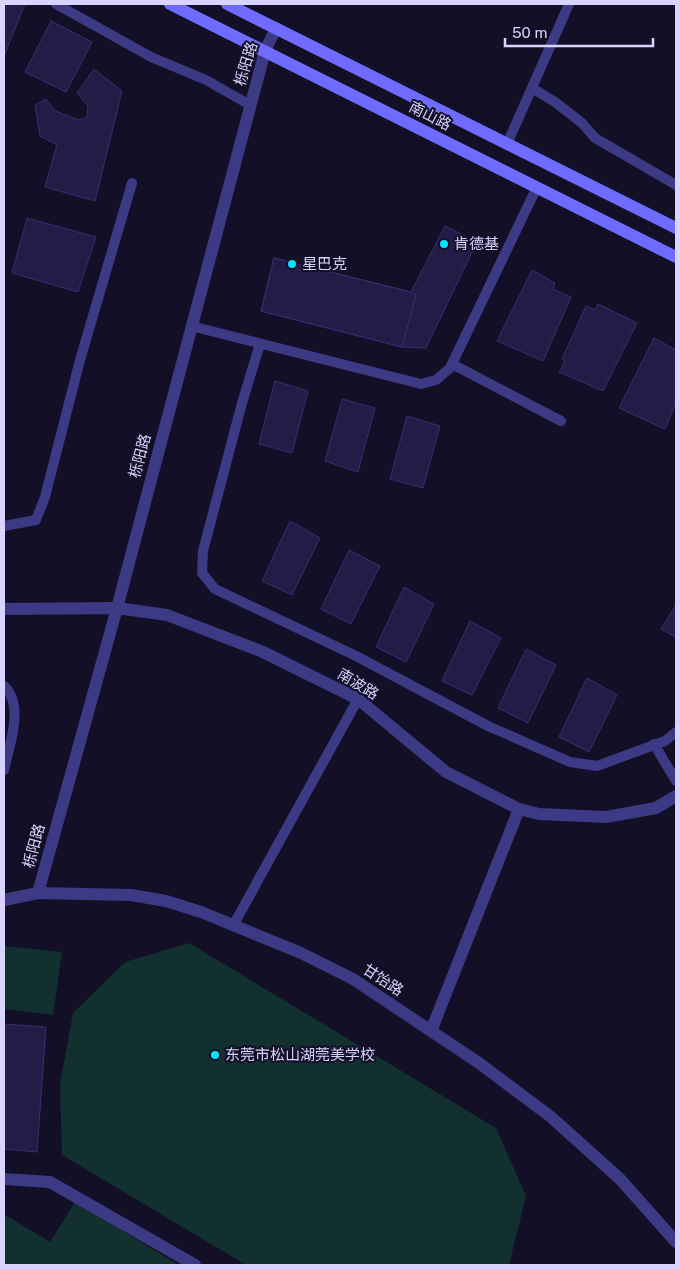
<svg xmlns="http://www.w3.org/2000/svg" width="680" height="1269" font-family="'Public Sans','Noto Sans SC',sans-serif">
	<style>
		.green { fill: #12302f }
		.building { fill: #241b47; stroke: #3b2d73 }
		.lines { fill: none; stroke-linecap: round; stroke-linejoin: round }
		.service { stroke: #3d3a85; stroke-width: 10 }
		.minor { stroke: #3d3a85; stroke-width: 12 }
		.tertiary { stroke: #3d3a85; stroke-width: 12 }
		.secondary { stroke: #6f6bff; stroke-width: 12 }
		.poi-dot { fill: #00e5ff; stroke: #130f26; stroke-width: 2 }
		.labels { text-anchor: middle; stroke-width: 4; stroke-linejoin: round; paint-order: stroke }
		.street-label { font-size: 15px; fill: #d9d4ff; stroke: #130f26 }
		.poi-label { font-size: 15px; fill: #d9d4ff; stroke: #130f26; text-anchor: start }
	</style>
	<rect width="100%" height="100%" fill="#130f26"/>
	<g class="green">
		<path d="M 189,943 L 496,1128 L 526,1196 L 509,1265 L 246,1265 L 62,1155 L 60,1084 L 73,1013 L 125,962 Z"/>
		<path d="M 4,946 L 62,952 L 53,1015 L 4,1009 Z"/>
		<path d="M 75,1202 L 179,1265 L 4,1265 L 4,1214 L 50,1242 Z"/>
	</g>
	<g class="building">
		<path d="M 4,4 L 25,4 L 4,56 Z"/>
		<path d="M 51,21 L 92,42 L 66,92 L 25,72 Z"/>
		<path d="M 94,69 L 122,91 L 95,201 L 45,187 L 57,145 L 40,136 L 35,105 L 46,99 L 55,111 L 79,120 L 87,117 L 88,106 L 77,93 Z"/>
		<path d="M 27,218 L 96,237 L 78,292 L 12,273 Z"/>
		<path d="M 445,226 L 477,242 L 426,348 L 402,347 L 261,311 L 274,258 L 411,292 Z"/>
		<path d="M 274,258 L 411,292 L 416,295 L 402,347 L 261,311 Z"/>
		<path d="M 532,270 L 555,283 L 553,289 L 571,297 L 543,361 L 497,341 Z"/>
		<path d="M 598,304 L 637,323 L 603,391 L 559,372 L 565,361 L 562,359 L 586,306 L 595,310 Z"/>
		<path d="M 654,338 L 676,350 L 676,403 L 665,429 L 619,408 Z"/>
		<path d="M 275,381 L 308,391 L 292,453 L 259,444 Z"/>
		<path d="M 342,399 L 375,408 L 358,472 L 325,461 Z"/>
		<path d="M 407,416 L 440,426 L 423,488 L 390,479 Z"/>
		<path d="M 290,521 L 320,538 L 292,595 L 262,581 Z"/>
		<path d="M 349,550 L 380,566 L 351,624 L 321,609 Z"/>
		<path d="M 404,587 L 434,604 L 406,662 L 376,647 Z"/>
		<path d="M 676,605 L 676,637 L 661,629 Z"/>
		<path d="M 470,621 L 501,638 L 472,695 L 442,681 Z"/>
		<path d="M 526,649 L 556,665 L 528,723 L 498,708 Z"/>
		<path d="M 587,678 L 617,695 L 589,752 L 559,737 Z"/>
		<path d="M 4,1024 L 46,1027 L 37,1152 L 4,1149 Z"/>
	</g>
	<g class="lines">
		<g class="service">
			<path d="M 56,4 L 151,57 L 206,80 L 250,105"/>
			<path d="M 532,88 L 555,102 L 582,123 L 595,138 L 676,185"/>
			<path d="M 507,144 L 569,4"/>
			<path d="M 191,326 L 421,384 L 436,380 L 450,368 L 537,187"/>
			<path d="M 260,344 L 242,403 L 203,551 L 202,573 L 215,589 L 356,656 L 488,726 L 570,762 L 597,766 L 665,741 L 676,732"/>
			<path d="M 452,364 L 561,421"/>
			<path d="M 4,526 L 36,520 L 45,497 L 80,360 L 132,183"/>
			<path d="M 4,686 C 25,705 9,746 4,770"/>
			<path d="M 654,744 L 676,781"/>
			<path d="M 234,924 L 358,699"/>
		</g>
		<g class="minor">
			<path d="M 4,609 L 117,608 L 167,615 L 263,652 L 358,699 L 446,772 L 519,809 L 539,814 L 606,817 L 656,808 L 676,796"/>
			<path d="M 38,893 L 117,608 L 265,51 L 276,28"/>
			<path d="M 431,1031 L 519,809"/>
			<path d="M 4,1179 L 50,1182 L 195,1265"/>
		</g>
		<path class="tertiary" d="M 4,900 L 38,893 L 131,895 L 166,901 L 201,912 L 301,953 L 353,979 L 479,1063 L 551,1117 L 620,1179 L 676,1242"/>
		<g class="secondary">
			<path d="M 170,4 L 676,257"/>
			<path d="M 227,4 L 676,228"/>
		</g>
	</g>
	<g class="poi-dot">
		<circle cx="444" cy="244" r="5"/>
		<circle cx="292" cy="264" r="5"/>
		<circle cx="215" cy="1055" r="5"/>
	</g>
	<g class="labels">
		<g class="street-label">
			<text transform="translate(246 64) rotate(-73)" y="5">栎阳路</text>
			<text transform="translate(430 116) rotate(27)" y="5">南山路</text>
			<text transform="translate(140 456) rotate(-75)" y="5">栎阳路</text>
			<text transform="translate(358 684) rotate(31)" y="5">南波路</text>
			<text transform="translate(34 846) rotate(-75)" y="5">栎阳路</text>
			<text transform="translate(383 980) rotate(33)" y="5">甘饴路</text>
		</g>
		<g class="poi-label">
			<text x="454" y="249">肯德基</text>
			<text x="302" y="269">星巴克</text>
			<text x="225" y="1060">东莞市松山湖莞美学校</text>
		</g>
	</g>
	<rect width="680" height="1269" fill="none" stroke="#d9d4ff" stroke-width="10"/>
	<path d="M505 38v8h148v-8" fill="none" stroke="#d9d4ff" stroke-width="2.5"/>
	<text x="512" y="38" font-size="15" fill="#d9d4ff" stroke="#130f26" stroke-width="4" paint-order="stroke">50 m</text>
</svg>
